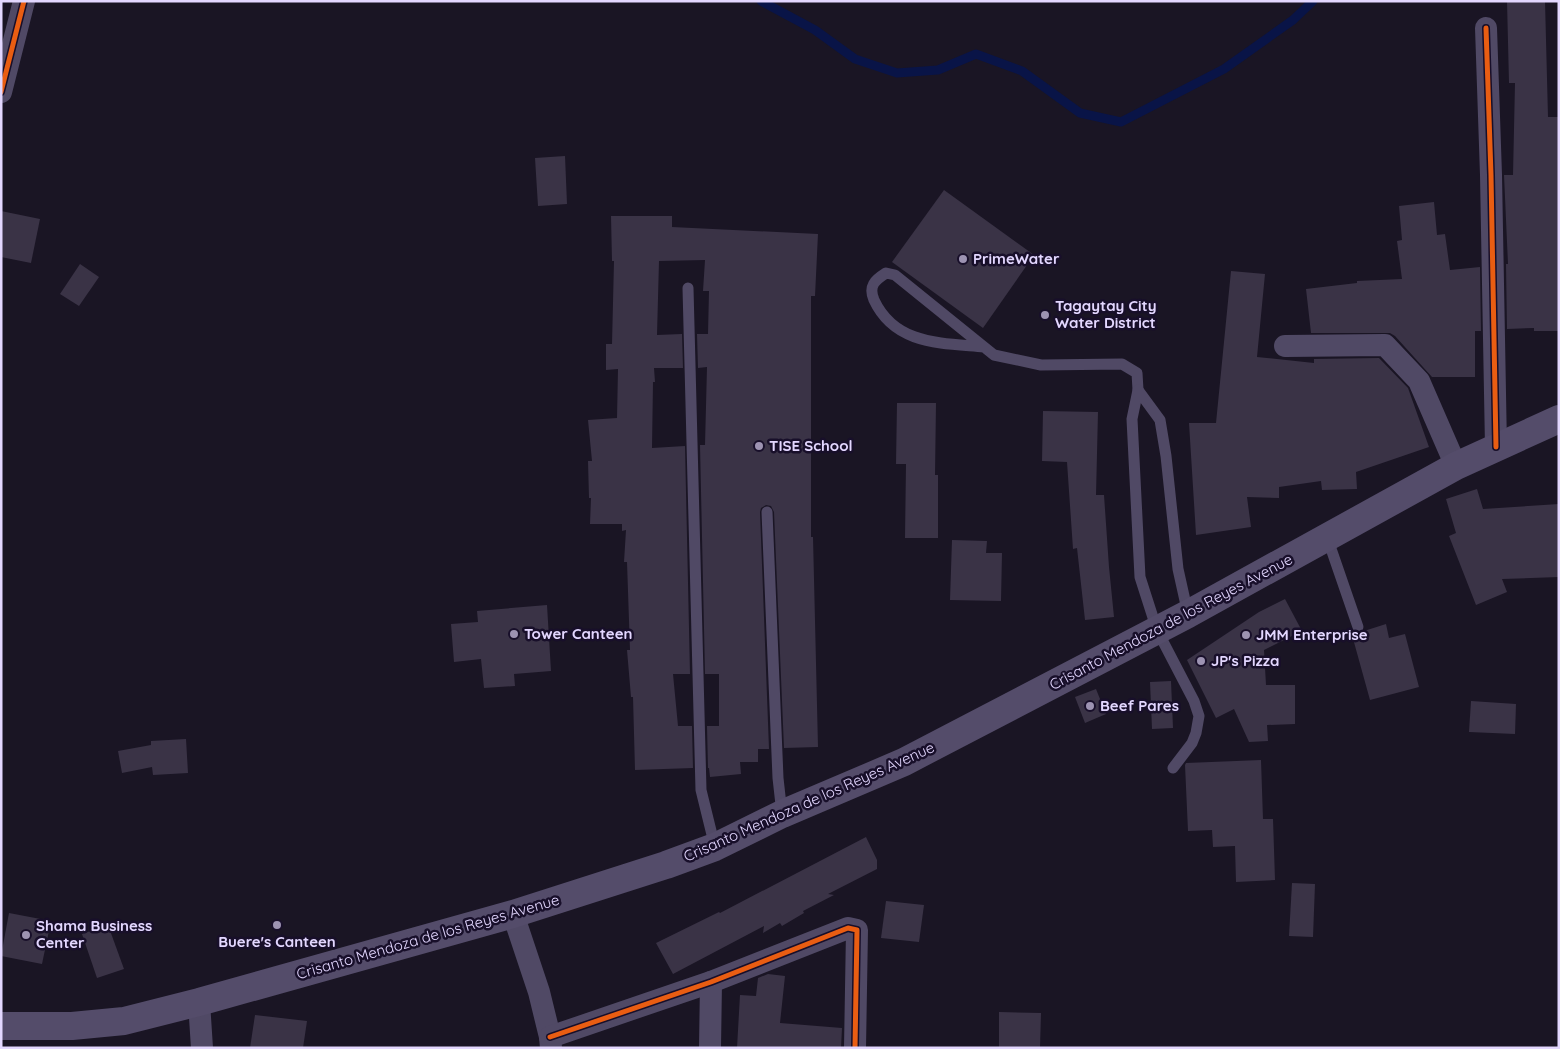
<svg xmlns="http://www.w3.org/2000/svg" width="1560" height="1049" font-family="Quicksand,sans-serif">
	<style>
		.lines { fill: none; stroke-linecap: round; stroke-linejoin: round }
		.stream { stroke: #091447; stroke-width: 9 }
		.building { fill: #3a3346 }
		.service { stroke: #504965; stroke-width: 11 }
		.minor { stroke: #504965; stroke-width: 22 }
		.secondary { stroke: #544c6a; stroke-width: 28 }
		.cycleway-casing { stroke: #180f2a; stroke-width: 8 }
		.cycleway { stroke: #e95d12; stroke-width: 5 }
		.poi-dot { fill: #9d93b2; stroke: #180f2a; stroke-width: 2 }
		.labels { text-anchor: middle; stroke-width: 5; stroke-linejoin: round; paint-order: stroke }
		.poi-label { font-size: 15px; font-weight: bold; fill: #e3d7ff; stroke: #180f2a; text-anchor: start }
		.street-label { font-size: 15px; fill: #e3d7ff; stroke: #180f2a }
	</style>
	<rect width="100%" height="100%" fill="#1a1524"/>
	<g class="lines">
		<path class="stream" d="M 761,1 L 815,30 L 855,59 L 897,73 L 938,70 L 976,54 L 1022,71 L 1080,113 L 1121,122 L 1224,69 L 1293,20 L 1313,1"/>
	</g>
	<g class="building">
		<path d="M 1507,1 L 1545,1 L 1548,117 L 1559,117 L 1559,331 L 1534,331 L 1534,328 L 1507,329 L 1506,264 L 1508,264 L 1504,175 L 1513,175 L 1515,83 L 1509,83 Z"/>
		<path d="M 565,156 L 567,204 L 538,206 L 535,158 Z"/>
		<path d="M 944,190 L 1034,255 L 983,328 L 892,262 Z"/>
		<path d="M 1434,202 L 1437,235 L 1445,234 L 1450,270 L 1480,267 L 1481,331 L 1475,331 L 1475,377 L 1432,377 L 1395,336 L 1390,333 L 1311,333 L 1306,289 L 1357,283 L 1357,281 L 1402,279 L 1397,241 L 1402,240 L 1399,206 Z"/>
		<path d="M 1,211 L 40,219 L 31,263 L 1,257 Z"/>
		<path d="M 611,216 L 672,216 L 672,227 L 818,234 L 815,296 L 811,296 L 811,537 L 813,537 L 818,747 L 784,748 L 774,512 L 771,506 L 766,505 L 761,508 L 760,512 L 769,749 L 758,749 L 758,762 L 740,762 L 741,774 L 710,777 L 709,768 L 708,768 L 707,726 L 719,726 L 719,674 L 705,674 L 700,445 L 705,445 L 707,367 L 698,368 L 697,334 L 708,334 L 709,291 L 703,291 L 705,260 L 659,261 L 657,335 L 682,334 L 683,368 L 654,368 L 655,382 L 653,382 L 652,448 L 685,446 L 690,674 L 673,674 L 678,726 L 692,726 L 693,768 L 635,770 L 633,697 L 631,697 L 627,650 L 630,650 L 627,562 L 624,562 L 626,530 L 622,531 L 622,524 L 590,524 L 591,498 L 589,498 L 588,461 L 592,461 L 588,420 L 617,418 L 618,369 L 606,370 L 606,344 L 612,344 L 614,261 L 612,261 Z"/>
		<path d="M 80,264 L 99,277 L 79,306 L 60,294 Z"/>
		<path d="M 1231,271 L 1265,274 L 1257,357 L 1314,363 L 1314,359 L 1379,358 L 1408,388 L 1429,447 L 1356,472 L 1357,489 L 1322,490 L 1321,481 L 1279,487 L 1279,498 L 1247,497 L 1251,527 L 1196,535 L 1189,423 L 1216,423 Z"/>
		<path d="M 897,403 L 936,403 L 935,475 L 938,475 L 938,538 L 905,538 L 906,464 L 896,464 Z"/>
		<path d="M 1043,411 L 1098,412 L 1096,495 L 1104,495 L 1109,567 L 1114,617 L 1085,620 L 1077,548 L 1073,549 L 1067,462 L 1042,461 Z"/>
		<path d="M 1477,489 L 1483,509 L 1559,504 L 1559,577 L 1502,579 L 1507,592 L 1476,605 L 1449,536 L 1456,533 L 1446,499 Z"/>
		<path d="M 952,540 L 987,541 L 986,553 L 1002,553 L 1001,601 L 950,600 Z"/>
		<path d="M 1285,599 L 1302,631 L 1264,650 L 1266,685 L 1295,685 L 1295,724 L 1267,725 L 1268,741 L 1249,742 L 1234,709 L 1216,718 L 1187,660 L 1259,612 Z"/>
		<path d="M 547,605 L 551,671 L 514,674 L 515,686 L 484,688 L 481,659 L 454,662 L 451,624 L 478,622 L 477,611 Z"/>
		<path d="M 1386,624 L 1389,638 L 1405,634 L 1419,687 L 1370,700 L 1352,635 L 1360,634 L 1364,631 Z"/>
		<path d="M 1171,681 L 1173,728 L 1152,729 L 1150,682 Z"/>
		<path d="M 1096,689 L 1106,714 L 1085,723 L 1075,697 Z"/>
		<path d="M 1471,701 L 1516,704 L 1515,734 L 1469,732 Z"/>
		<path d="M 186,739 L 188,773 L 153,775 L 152,767 L 122,773 L 118,751 L 151,745 L 151,741 Z"/>
		<path d="M 1261,760 L 1263,819 L 1273,819 L 1275,880 L 1236,882 L 1235,846 L 1213,847 L 1212,830 L 1188,831 L 1185,765 L 1186,763 Z"/>
		<path d="M 866,837 L 877,860 L 877,869 L 828,894 L 834,895 L 803,911 L 804,913 L 782,926 L 780,923 L 763,933 L 764,926 L 673,974 L 656,943 L 719,912 L 720,913 Z"/>
		<path d="M 1292,883 L 1315,884 L 1313,937 L 1289,936 Z"/>
		<path d="M 886,901 L 924,905 L 919,942 L 881,938 Z"/>
		<path d="M 9,913 L 51,921 L 42,964 L 1,956 Z"/>
		<path d="M 108,925 L 124,969 L 97,978 L 82,934 Z"/>
		<path d="M 768,974 L 785,976 L 780,1023 L 842,1028 L 841,1048 L 737,1048 L 740,995 L 756,996 L 758,978 Z"/>
		<path d="M 999,1012 L 1041,1013 L 1040,1048 L 999,1048 Z"/>
		<path d="M 255,1015 L 307,1021 L 303,1048 L 250,1048 Z"/>
	</g>
	<g class="lines">
		<g class="service">
			<path d="M 688,288 L 701,790 L 715,847"/>
			<path d="M 984,347 C 941,343 895,345 874,300 C 868,286 875,280 886,273 L 895,275 L 994,355 L 1041,365 L 1122,364 L 1137,373 L 1138,390 L 1132,419 L 1140,577 L 1157,630 L 1194,701 L 1199,716 L 1196,733 L 1192,743 L 1173,768"/>
			<path d="M 1138,390 L 1160,420 L 1166,456 L 1178,569 L 1188,614"/>
			<path d="M 767,512 L 778,778 L 782,814"/>
			<path d="M 1327,537 L 1358,627"/>
		</g>
		<g class="minor">
			<path d="M 1486,28 L 1491,175 L 1496,447"/>
			<path d="M 1,92 L 24,1"/>
			<path d="M 1285,346 L 1385,345 L 1419,381 L 1456,466"/>
			<path d="M 513,914 L 539,992 L 550,1037 L 551,1048"/>
			<path d="M 199,1002 L 202,1048"/>
			<path d="M 550,1037 L 711,982 L 848,928 L 857,930 L 855,1048"/>
			<path d="M 710,1048 L 711,982"/>
		</g>
		<path class="secondary" d="M 1,1026 L 72,1026 L 124,1021 L 199,1002 L 513,914 L 666,865 L 715,847 L 782,814 L 904,762 L 1188,614 L 1456,466 L 1559,419"/>
		<g class="cycleway-casing">
			<g id="cycleway">
				<path d="M 1486,28 L 1491,175 L 1496,447"/>
				<path d="M 1,92 L 24,1"/>
				<path d="M 550,1037 L 711,982 L 848,928 L 857,930 L 855,1048"/>
			</g>
		</g>
		<use href="#cycleway" class="cycleway"/>
	</g>
	<g class="poi-dot">
		<circle cx="963" cy="259" r="5"/>
		<circle cx="1045" cy="315" r="5"/>
		<circle cx="759" cy="446" r="5"/>
		<circle cx="514" cy="634" r="5"/>
		<circle cx="1246" cy="635" r="5"/>
		<circle cx="1201" cy="661" r="5"/>
		<circle cx="1090" cy="706" r="5"/>
		<circle cx="277" cy="925" r="5"/>
		<circle cx="26" cy="935" r="5"/>
	</g>
	<g class="labels">
		<g class="poi-label">
			<text x="973" y="264">PrimeWater</text>
			<text x="1055" y="311">Tagaytay City<tspan x="1055" dy="17">Water District</tspan></text>
			<text x="769" y="451">TISE School</text>
			<text x="524" y="639">Tower Canteen</text>
			<text x="1256" y="640">JMM Enterprise</text>
			<text x="1211" y="666">JP's Pizza</text>
			<text x="1100" y="711">Beef Pares</text>
			<text x="36" y="931">Shama Business<tspan x="36" dy="17">Center</tspan></text>
			<text x="277" y="947" text-anchor="middle">Buere's Canteen</text>
		</g>
		<g class="street-label">
			<text transform="translate(1171 622) rotate(-28)" y="5">Crisanto Mendoza de los Reyes Avenue</text>
			<text transform="translate(809 802) rotate(-24)" y="5">Crisanto Mendoza de los Reyes Avenue</text>
			<text transform="translate(428 937) rotate(-16)" y="5">Crisanto Mendoza de los Reyes Avenue</text>
		</g>
	</g>
	<rect width="1560" height="1049" fill="none" stroke="#e3d7ff" stroke-width="5"/>
</svg>
